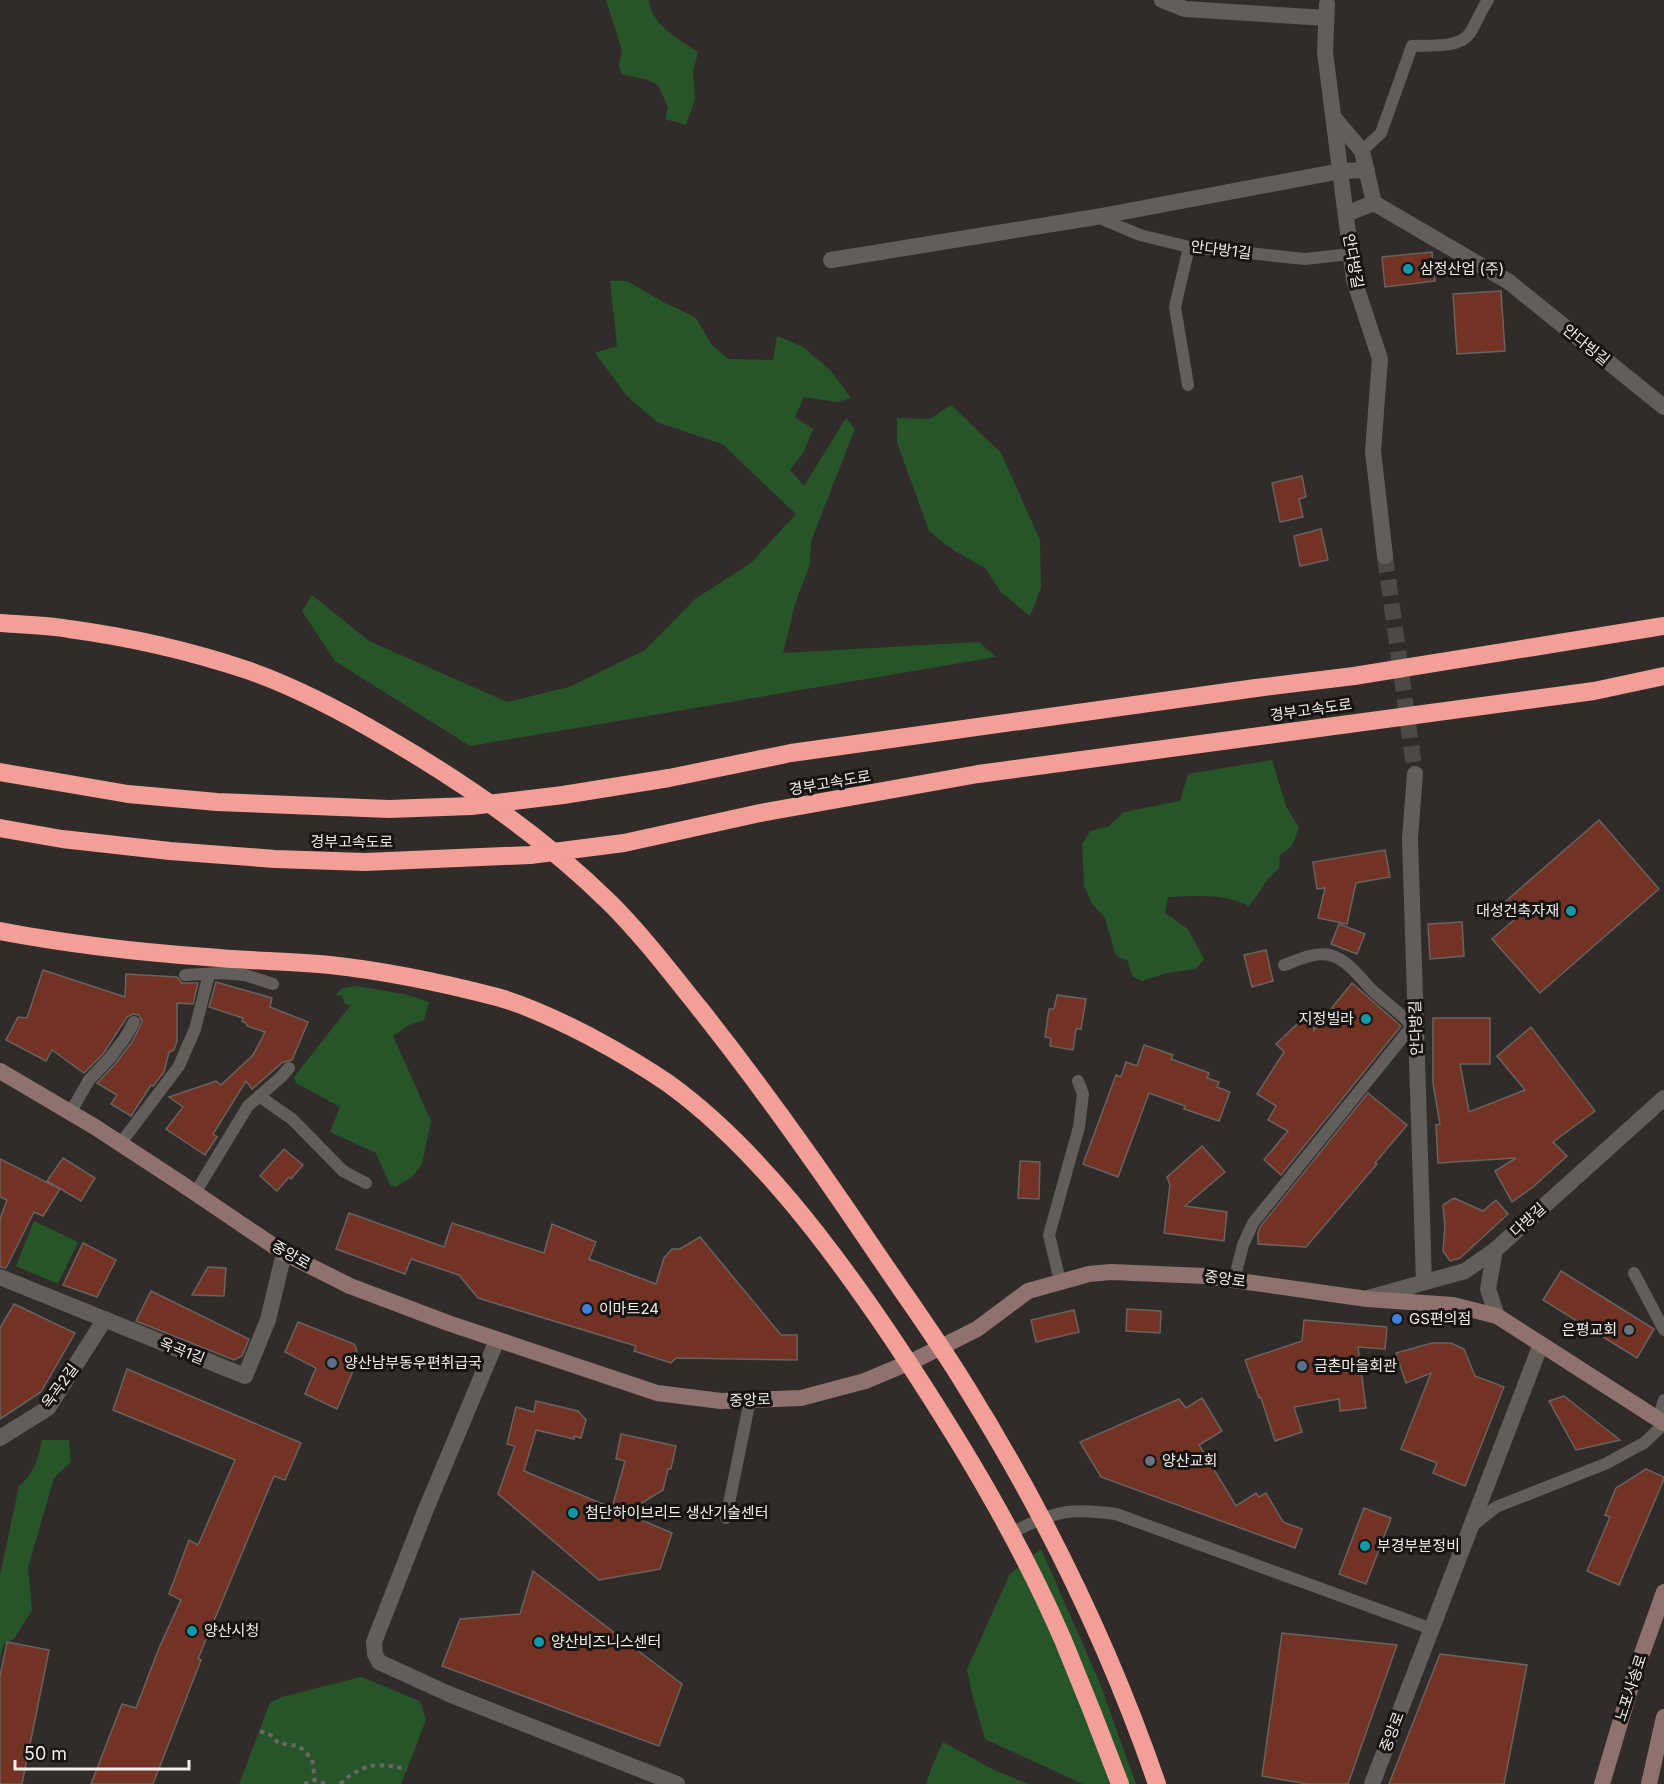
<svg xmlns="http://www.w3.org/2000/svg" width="1664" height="1784" font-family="Inter,'Noto Sans KR',sans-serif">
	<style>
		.green { fill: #27552a }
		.building { fill: #723324; stroke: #686260; stroke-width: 1.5 }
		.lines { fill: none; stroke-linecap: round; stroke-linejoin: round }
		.minor-tunnel { stroke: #4e4946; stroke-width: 16; stroke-dasharray: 16 8; stroke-linecap: butt }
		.path { stroke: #6a6663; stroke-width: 4; stroke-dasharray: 4.5 4.5; stroke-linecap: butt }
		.service { stroke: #645e5b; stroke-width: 12 }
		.minor { stroke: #645e5b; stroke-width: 16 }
		.secondary { stroke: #8f726d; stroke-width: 16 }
		.motorway { stroke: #f29f98; stroke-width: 18 }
		.culture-dot { fill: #0f9aa8; stroke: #171514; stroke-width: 2 }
		.shop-dot { fill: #3f7fe0; stroke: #171514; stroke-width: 2 }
		.worship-dot { fill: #6b7280; stroke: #171514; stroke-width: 2 }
		.service-dot { fill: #5c6f8a; stroke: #171514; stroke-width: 2 }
		.labels { text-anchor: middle; stroke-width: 6; stroke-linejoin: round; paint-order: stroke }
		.street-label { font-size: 15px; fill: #f0edeb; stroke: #171514 }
		.poi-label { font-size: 15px; fill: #f0edeb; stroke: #171514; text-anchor: start }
	</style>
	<rect width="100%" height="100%" fill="#312c29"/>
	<g class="green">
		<path d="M 606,0 L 649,0 C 651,25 679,39 698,52 L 693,72 L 695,100 L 686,125 L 665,119 L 668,107 L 658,85 L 648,80 L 621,74 L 619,65 L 622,50 Z"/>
		<path d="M 610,281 L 627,281 L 663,302 L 695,317 L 712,345 L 728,359 L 773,360 L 777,336 L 803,347 L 831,371 L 851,398 L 837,402 L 804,397 L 795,417 L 813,429 L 803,453 L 790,470 L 804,486 L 846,418 L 855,429 L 811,541 L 810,564 L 795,604 L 783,653 L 979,642 L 996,657 L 470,746 L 335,661 L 302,611 L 312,595 L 369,641 L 507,702 L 569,687 L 645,650 L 695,599 L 751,563 L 796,514 L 722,444 L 657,422 L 627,396 L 595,353 L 617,346 Z"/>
		<path d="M 951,405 L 1001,453 L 1040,540 L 1041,588 L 1030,616 L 1001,592 L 985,568 L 953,550 L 929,531 L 897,442 L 897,418 L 930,419 Z"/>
		<path d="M 1272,760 L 1286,806 L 1299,828 L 1292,846 L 1280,855 L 1279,869 C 1265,878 1260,894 1249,906 C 1224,893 1195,896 1168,897 L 1165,913 L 1188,929 L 1204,959 L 1196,969 L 1167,973 L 1142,981 L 1132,976 L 1128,961 L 1116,956 L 1105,918 L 1092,904 L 1084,886 L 1082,844 L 1090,831 L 1109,826 L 1124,812 L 1180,801 L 1188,774 Z"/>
		<path d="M 357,986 L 408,995 L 429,1002 L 424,1020 L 409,1025 L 393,1036 L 431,1121 L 422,1164 L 411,1178 L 395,1187 L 390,1185 L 376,1153 L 330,1132 L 340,1107 L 296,1083 L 294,1077 L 350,1006 L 345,1004 L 342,996 L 336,995 L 342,988 Z"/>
		<path d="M 34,1221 L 78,1242 L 58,1284 L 16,1266 Z"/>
		<path d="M 42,1440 L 69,1440 L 71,1462 L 54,1478 L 28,1567 L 32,1610 L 14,1639 L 4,1644 L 0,1659 L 0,1575 L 19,1486 C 34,1475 38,1458 42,1440 Z"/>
		<path d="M 1041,1549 L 1099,1681 L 1136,1784 L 1083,1784 L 985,1739 L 972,1694 L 967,1669 L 1010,1574 Z"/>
		<path d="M 361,1677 L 420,1701 L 426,1720 L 401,1784 L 239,1784 L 270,1703 L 282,1697 Z"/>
		<path d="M 943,1742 L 994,1770 L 1028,1784 L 926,1784 L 931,1769 Z"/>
	</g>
	<g class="building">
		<path d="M 1432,252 L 1435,281 L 1385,287 L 1382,257 Z"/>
		<path d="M 1501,291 L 1505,351 L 1457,354 L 1453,294 Z"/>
		<path d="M 1302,476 L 1306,497 L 1299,499 L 1303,517 L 1280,522 L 1272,483 Z"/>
		<path d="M 1321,529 L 1328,560 L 1300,566 L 1294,536 Z"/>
		<path d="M 1599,820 L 1659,889 L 1540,993 L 1492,939 L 1515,919 L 1506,908 L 1506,901 Z"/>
		<path d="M 1385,850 L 1390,877 L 1356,883 L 1347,924 L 1318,918 L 1325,888 L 1317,889 L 1313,862 Z"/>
		<path d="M 1462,922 L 1464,956 L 1430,959 L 1428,924 Z"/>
		<path d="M 1339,924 L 1365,934 L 1357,954 L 1331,944 Z"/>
		<path d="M 1266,950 L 1273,981 L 1252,987 L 1244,955 Z"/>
		<path d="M 43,970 L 125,997 L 126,974 L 177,977 L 182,983 L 198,983 L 193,1004 L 177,1003 L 177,1041 L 174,1050 L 169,1052 L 164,1072 L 153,1086 L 151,1085 L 131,1116 L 111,1104 L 117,1095 L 97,1083 L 115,1064 L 132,1042 L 142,1022 L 139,1015 L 133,1014 L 127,1017 L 103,1054 L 84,1073 L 52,1050 L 46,1061 L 6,1040 L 18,1017 L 27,1018 Z"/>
		<path d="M 216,982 L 272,998 L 270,1007 L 308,1022 L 292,1060 L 283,1062 L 252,1089 L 246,1081 L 213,1134 L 217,1137 L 205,1155 L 166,1129 L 183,1107 L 169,1097 L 216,1081 L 221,1085 L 253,1055 L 265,1032 L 247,1026 L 246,1023 L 242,1021 L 243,1018 L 209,1007 Z"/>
		<path d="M 1352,983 L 1401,1026 L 1281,1175 L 1264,1160 L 1288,1131 L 1268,1120 L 1276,1106 L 1257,1094 L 1284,1052 L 1276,1044 L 1312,1010 L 1314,1030 Z"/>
		<path d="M 1057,995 L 1086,999 L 1081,1029 L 1076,1029 L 1073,1050 L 1050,1046 L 1051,1038 L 1045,1037 L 1049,1009 L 1054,1009 Z"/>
		<path d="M 1433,1018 L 1490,1018 L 1490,1064 L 1460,1064 L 1469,1112 L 1525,1090 L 1497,1056 L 1531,1027 L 1595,1111 L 1553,1142 L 1567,1156 L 1533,1187 L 1512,1202 L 1495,1171 L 1516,1158 L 1438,1163 L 1436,1125 L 1440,1124 L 1433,1084 Z"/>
		<path d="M 1144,1045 L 1173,1055 L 1171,1059 L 1209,1073 L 1207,1078 L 1219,1082 L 1217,1087 L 1230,1092 L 1219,1121 L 1184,1109 L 1185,1106 L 1149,1093 L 1118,1177 L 1083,1164 L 1116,1075 L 1121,1077 L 1126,1062 L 1137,1066 Z"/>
		<path d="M 1368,1093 L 1407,1125 L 1375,1163 L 1377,1164 L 1306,1247 L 1258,1244 L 1258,1233 L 1260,1227 Z"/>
		<path d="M 1202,1146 L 1225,1172 L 1185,1206 L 1227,1212 L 1224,1241 L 1164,1233 L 1170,1185 L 1167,1177 Z"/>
		<path d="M 284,1149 L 303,1165 L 291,1179 L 289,1177 L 277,1191 L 260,1176 Z"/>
		<path d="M 63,1158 L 95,1178 L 81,1201 L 47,1181 Z"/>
		<path d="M 0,1159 L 60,1189 L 43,1216 L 34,1212 L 6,1268 L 0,1267 L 0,1219 L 7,1200 L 0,1197 Z"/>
		<path d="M 1020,1161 L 1040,1162 L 1039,1199 L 1018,1198 Z"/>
		<path d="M 1454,1198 L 1483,1211 L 1496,1200 L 1508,1214 L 1460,1258 L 1450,1261 L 1443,1251 L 1445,1226 L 1443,1205 Z"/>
		<path d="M 349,1213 L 444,1247 L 452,1223 L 544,1253 L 552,1224 L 596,1242 L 589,1259 L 656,1284 L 664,1258 L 672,1249 L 680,1249 L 700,1237 L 781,1335 L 797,1335 L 797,1360 L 676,1358 L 671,1363 L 634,1351 L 636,1346 L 478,1298 L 459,1275 L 411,1259 L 405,1274 L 336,1249 Z"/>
		<path d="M 83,1243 L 116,1260 L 97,1297 L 63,1285 Z"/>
		<path d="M 208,1267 L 226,1268 L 224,1296 L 192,1295 Z"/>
		<path d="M 1561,1271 L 1654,1329 L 1637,1358 L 1543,1300 Z"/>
		<path d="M 151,1291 L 249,1339 L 242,1356 L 234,1360 L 136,1321 Z"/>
		<path d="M 14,1304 L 75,1333 L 41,1392 L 0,1419 L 0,1328 Z"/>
		<path d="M 1127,1309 L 1161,1311 L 1160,1333 L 1126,1331 Z"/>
		<path d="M 1074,1310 L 1079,1332 L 1036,1342 L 1031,1320 Z"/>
		<path d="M 1304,1320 L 1387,1327 L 1385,1349 L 1358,1347 L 1366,1408 L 1340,1411 L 1339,1399 L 1294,1407 L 1302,1432 L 1275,1441 L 1261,1398 L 1259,1398 L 1245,1360 L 1302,1341 Z"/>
		<path d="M 298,1322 L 354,1344 L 356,1348 L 358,1359 L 337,1409 L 305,1394 L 316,1368 L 285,1352 Z"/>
		<path d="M 1432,1343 L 1451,1343 L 1464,1349 L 1475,1376 L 1504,1387 L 1465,1486 L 1433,1473 L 1437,1463 L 1401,1449 L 1431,1373 L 1406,1383 L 1396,1353 Z"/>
		<path d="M 127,1369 L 301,1443 L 285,1480 L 274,1476 L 198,1659 L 201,1660 L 153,1784 L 91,1784 L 122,1704 L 136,1708 L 159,1648 L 181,1600 L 169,1594 L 189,1540 L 198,1545 L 235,1460 L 113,1410 Z"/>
		<path d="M 1564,1396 L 1620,1440 L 1576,1450 L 1549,1401 Z"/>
		<path d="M 1202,1398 L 1222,1431 L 1199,1445 L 1236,1506 L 1256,1493 L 1259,1497 L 1266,1493 L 1283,1522 L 1302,1529 L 1295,1548 L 1101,1477 L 1080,1442 L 1179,1399 L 1186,1408 Z"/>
		<path d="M 536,1401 L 578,1411 L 586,1420 L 581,1438 L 574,1436 L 574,1439 L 536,1430 L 524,1471 L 612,1508 L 625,1461 L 616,1459 L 621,1434 L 676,1446 L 671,1469 L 668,1469 L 663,1490 L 625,1513 L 672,1533 L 660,1569 L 599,1580 L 498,1494 L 515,1446 L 507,1444 L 516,1407 L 534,1412 Z"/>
		<path d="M 1646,1469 L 1664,1477 L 1664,1479 L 1619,1585 L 1587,1571 L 1610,1517 L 1605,1515 L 1616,1488 Z"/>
		<path d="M 1364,1508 L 1391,1518 L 1366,1584 L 1339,1574 Z"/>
		<path d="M 533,1571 L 682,1684 L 659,1746 L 442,1666 L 460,1619 L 520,1614 Z"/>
		<path d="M 1282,1633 L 1397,1645 L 1348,1784 L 1307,1784 L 1262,1776 Z"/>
		<path d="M 7,1642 L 49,1650 L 22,1784 L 0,1784 L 0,1676 Z"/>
		<path d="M 1440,1654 L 1527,1665 L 1504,1784 L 1389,1784 Z"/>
	</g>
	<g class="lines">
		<path class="minor-tunnel" d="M 1385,556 L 1415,774"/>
		<g class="path">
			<path d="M 260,1731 L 273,1736 L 278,1743 L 299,1746 L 312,1759 L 315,1780"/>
			<path d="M 304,1784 L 315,1780 L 325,1784"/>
			<path d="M 340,1784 C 365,1762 376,1763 407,1769"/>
		</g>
		<g class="service">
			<path d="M 1362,151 L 1381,133 L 1412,46 C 1429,45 1459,49 1470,33 C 1477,22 1481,10 1488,0"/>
			<path d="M 1097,217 L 1140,235 L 1189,247 L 1305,259 L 1350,254"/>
			<path d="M 1188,385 L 1175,307 L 1189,247"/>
			<path d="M 1284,965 C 1298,960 1314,952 1330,955 C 1348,960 1360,978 1373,991 C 1386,1003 1400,1012 1412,1026"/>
			<path d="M 185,975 L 221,973 L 245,975 L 273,984"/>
			<path d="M 259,1096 L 292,1119 L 343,1171 L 366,1183"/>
			<path d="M 70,1113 L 89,1080 L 109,1059 L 125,1038 L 134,1022"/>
			<path d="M 120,1144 L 179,1066 L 195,1029 L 209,974"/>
			<path d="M 195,1193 L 248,1106 L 281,1077 L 289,1068"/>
			<path d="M 1634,1273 L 1664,1330"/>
			<path d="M 1234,1280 L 1243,1245 L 1253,1223 L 1416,1021"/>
			<path d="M 1060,1281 L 1049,1235 L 1079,1127 L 1083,1094 L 1078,1081"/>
			<path d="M 1658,1419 L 1664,1400"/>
			<path d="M 726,1518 L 750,1400"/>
			<path d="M 1471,1527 L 1496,1507 L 1605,1464 L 1644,1443 L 1664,1424"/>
			<path d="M 1017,1530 C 1058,1510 1072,1508 1116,1514 L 1432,1629"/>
		</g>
		<g class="minor">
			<path d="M 1162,0 L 1185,9 L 1326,18"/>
			<path d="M 1327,4 L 1325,52 L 1354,280 L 1380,359 L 1373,451 L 1385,556"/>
			<path d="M 1334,118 L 1362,151 L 1374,203 L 1509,282 L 1664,407"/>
			<path d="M 1346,214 L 1374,203"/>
			<path d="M 831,260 L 1096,217 L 1341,171 L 1367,170"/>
			<path d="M 1415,774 L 1410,838 L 1424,1282"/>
			<path d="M 1495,1250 L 1488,1289 L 1497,1316"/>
			<path d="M 0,1277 L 245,1376 L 268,1320 L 284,1253"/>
			<path d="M 1368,1298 L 1465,1271 L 1495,1250 L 1664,1098"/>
			<path d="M 497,1340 L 426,1509 L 374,1642 L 375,1654 L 379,1662 L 449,1694 L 677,1784"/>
			<path d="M 0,1438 L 48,1408 L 105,1319"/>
			<path d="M 1372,1784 L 1541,1344"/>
		</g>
		<g class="secondary">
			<path d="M 0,1071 L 95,1127 L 182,1184 L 284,1253 L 350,1286 L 448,1323 L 657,1393 L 721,1401 L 801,1398 L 865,1381 L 915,1360 L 977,1329 L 1028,1291 L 1089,1274 L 1111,1272 L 1205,1276 L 1367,1299 L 1453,1305 L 1497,1316 L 1664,1423"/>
			<path d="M 1602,1784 L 1634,1676 L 1664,1592"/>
			<path d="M 1649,1784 L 1664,1717"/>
		</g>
		<g class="motorway">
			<path d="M 0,623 C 23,625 47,625 69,629 C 129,637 190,651 247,670 C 296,687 343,712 387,738 C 468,785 543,837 610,903 C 643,936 671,973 700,1009 C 761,1086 818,1166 873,1248 C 904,1294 937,1339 965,1385 C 1043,1510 1109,1645 1157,1784"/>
			<path d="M 0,772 L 128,794 L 217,802 L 389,809 L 471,806 L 563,795 L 669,778 L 791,753 L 1256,688 L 1354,676 L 1664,626"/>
			<path d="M 0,828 L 62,839 L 170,851 L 275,859 L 365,862 L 530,855 L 624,843 L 760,813 L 978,774 L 1594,691 L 1664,676"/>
			<path d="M 0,931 C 68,944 138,952 207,957 C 248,961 289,961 330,965 C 386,971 443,983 497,997 C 529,1006 560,1021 589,1036 C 617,1051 643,1066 669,1084 C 756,1147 832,1249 892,1338 C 956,1434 1017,1534 1063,1640 C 1083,1688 1102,1736 1120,1784"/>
		</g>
	</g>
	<g class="culture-dot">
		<circle cx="1408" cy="269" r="6"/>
		<circle cx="1571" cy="911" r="6"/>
		<circle cx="1366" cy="1019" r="6"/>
		<circle cx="573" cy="1513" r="6"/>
		<circle cx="1365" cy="1546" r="6"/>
		<circle cx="192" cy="1631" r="6"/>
		<circle cx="539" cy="1642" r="6"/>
	</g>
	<g class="shop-dot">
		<circle cx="587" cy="1309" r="6"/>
		<circle cx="1397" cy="1319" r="6"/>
	</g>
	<g class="worship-dot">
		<circle cx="1629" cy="1330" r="6"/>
		<circle cx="1150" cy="1461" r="6"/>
	</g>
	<g class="service-dot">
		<circle cx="332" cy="1363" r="6"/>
		<circle cx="1302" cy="1366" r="6"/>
	</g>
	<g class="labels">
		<g class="street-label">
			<text transform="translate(1221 250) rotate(7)" y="5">안다방1길</text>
			<text transform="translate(1353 261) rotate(80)" y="5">안다방길</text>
			<text transform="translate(1586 345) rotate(39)" y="5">안다빙길</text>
			<text transform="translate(1311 710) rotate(-8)" y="5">경부고속도로</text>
			<text transform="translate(830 783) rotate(-10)" y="5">경부고속도로</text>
			<text x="352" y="847">경부고속도로</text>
			<text transform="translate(1416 1028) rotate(-92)" y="5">안다방길</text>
			<text transform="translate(1528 1220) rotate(-42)" y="5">다방길</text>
			<text transform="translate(291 1255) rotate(29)" y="5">중앙로</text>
			<text transform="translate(1225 1279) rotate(8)" y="5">중앙로</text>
			<text transform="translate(182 1351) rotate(22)" y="5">옥곡1길</text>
			<text transform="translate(60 1386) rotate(-54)" y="5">옥곡2길</text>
			<text transform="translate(750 1400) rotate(-2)" y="5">중앙로</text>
			<text transform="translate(1631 1688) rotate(-72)" y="5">노포사송로</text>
			<text transform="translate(1392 1732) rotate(-69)" y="5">중앙로</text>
		</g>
		<g class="poi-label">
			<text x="1420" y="274">삼정산업 (주)</text>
			<text x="1559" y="916" text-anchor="end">대성건축자재</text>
			<text x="1354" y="1024" text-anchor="end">지정빌라</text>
			<text x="599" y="1314">이마트24</text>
			<text x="1409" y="1324">GS편의점</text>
			<text x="1617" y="1335" text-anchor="end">은평교회</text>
			<text x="344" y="1368">양산남부동우편취급국</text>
			<text x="1314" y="1371">금촌마을회관</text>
			<text x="1162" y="1466">양산교회</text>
			<text x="585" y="1518">첨단하이브리드 생산기술센터</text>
			<text x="1377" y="1551">부경부분정비</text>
			<text x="204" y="1636">양산시청</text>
			<text x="551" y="1647">양산비즈니스센터</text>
		</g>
	</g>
	<path d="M15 1760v9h174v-9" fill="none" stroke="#f0edeb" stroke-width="3"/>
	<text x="24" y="1760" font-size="18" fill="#f0edeb" stroke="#171514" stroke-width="4.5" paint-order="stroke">50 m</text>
</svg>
